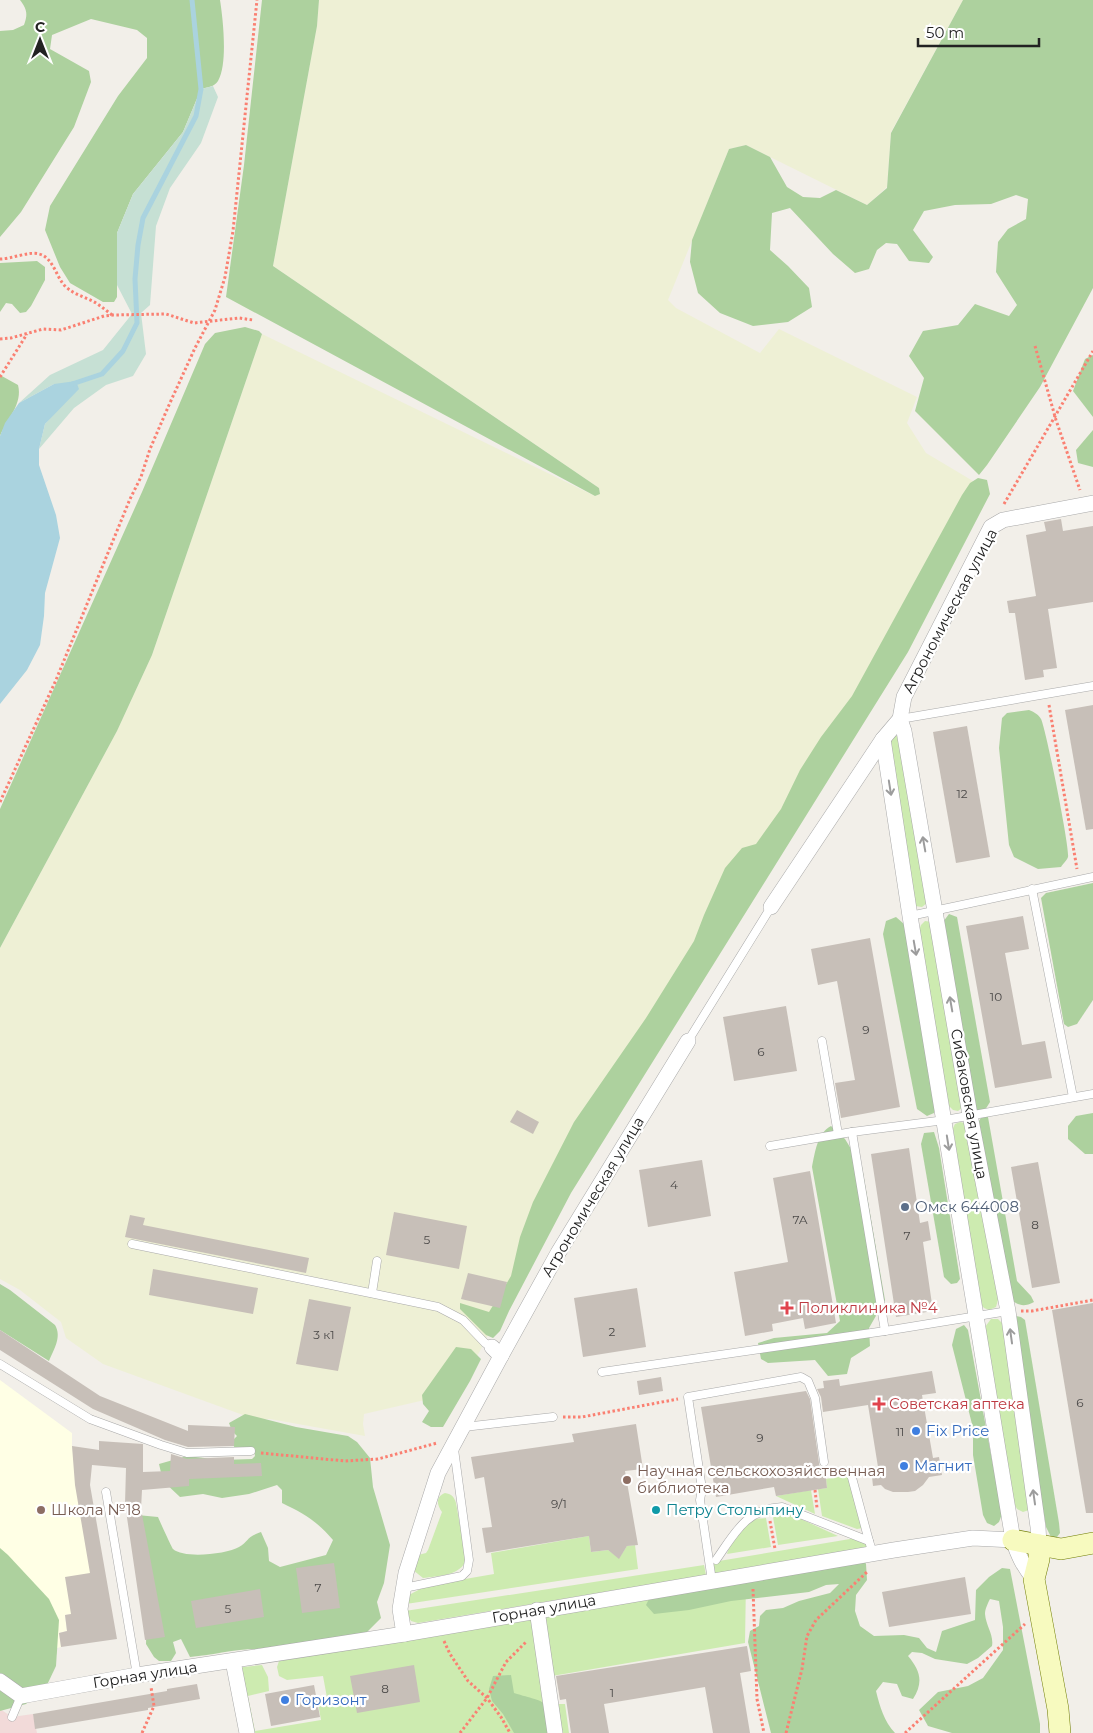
<svg xmlns="http://www.w3.org/2000/svg" width="1093" height="1733" font-family="Montserrat,sans-serif">
	<style>
		.commercial { fill: #f2dad9 }
		.education { fill: #ffffe5 }
		.farmland { fill: #eef0d5 }
		.grass { fill: #cdebb0 }
		.forest { fill: #add19e }
		.wetland { fill: #c6e0d4 }
		.water { fill: #aad3df }
		.lines { fill: none; stroke-linecap: round; stroke-linejoin: round }
		.stream { stroke: #aad3df; stroke-width: 5 }
		.building { fill: #c7bfb8 }
		.lane-casing { stroke: #a9a9a9; stroke-width: 9 }
		.street-casing { stroke: #a9a9a9; stroke-width: 16 }
		.secondary-casing { stroke: #707d05; stroke-width: 22 }
		.path { stroke: #fa8072; stroke-width: 3; stroke-dasharray: 2.5 2.5; stroke-linecap: butt }
		.lane { stroke: #fff; stroke-width: 8 }
		.street { stroke: #fff; stroke-width: 15 }
		.secondary { stroke: #f7fabf; stroke-width: 21 }
		.oneway { stroke: #9c9c9c }
		.service-dot { fill: #5c6f8a; stroke: #fff; stroke-width: 2 }
		.health-dot { fill: #e0444e; stroke: #fff; stroke-width: 2 }
		.shop-dot { fill: #3f7fe0; stroke: #fff; stroke-width: 2 }
		.education-dot { fill: #8d6e63; stroke: #fff; stroke-width: 2 }
		.culture-dot { fill: #0f9aa8; stroke: #fff; stroke-width: 2 }
		.labels { text-anchor: middle; stroke-width: 4.5; stroke-linejoin: round; paint-order: stroke }
		.number-label { font-size: 12px; fill: #4b4948 }
		.street-label { font-size: 15px; fill: #222; stroke: #fff }
		.service-label { font-size: 15px; fill: #4e5e75; stroke: #fff; text-anchor: start }
		.health-label { font-size: 15px; fill: #be3a42; stroke: #fff; text-anchor: start }
		.shop-label { font-size: 15px; fill: #366cbe; stroke: #fff; text-anchor: start }
		.education-label { font-size: 15px; fill: #785e54; stroke: #fff; text-anchor: start }
		.culture-label { font-size: 15px; fill: #0d838f; stroke: #fff; text-anchor: start }
	</style>
	<rect width="100%" height="100%" fill="#f2efe9"/>
	<path class="commercial" d="M 0,1709 L 12,1717 L 33,1714 L 37,1733 L 0,1733 Z"/>
	<path class="education" d="M 0,1380 L 72,1433 L 72,1446 L 96,1610 L 65,1615 L 67,1631 L 59,1633 L 61,1647 L 0,1663 Z"/>
	<path class="farmland" d="M 319,0 L 963,0 L 891,132 L 887,187 L 867,205 L 746,145 L 729,149 L 668,300 L 676,308 L 760,353 L 779,329 L 917,397 L 907,423 L 926,453 L 978,484 L 881,665 L 605,1096 L 480,1351 L 455,1393 L 364,1414 L 363,1424 L 365,1436 L 270,1419 L 254,1419 L 103,1364 L 66,1338 L 61,1322 L 20,1290 L 0,1279 L 0,948 L 117,731 L 152,655 L 262,334 L 595,496 L 600,493 L 599,488 L 273,266 L 317,26 Z"/>
	<g class="grass">
		<path d="M 894,736 L 899,736 L 927,903 L 922,907 L 915,906 L 890,739 Z"/>
		<path d="M 925,921 L 932,922 L 962,1108 L 958,1111 L 953,1110 L 949,1106 L 919,930 L 921,925 Z"/>
		<path d="M 960,1122 L 965,1123 L 968,1127 L 998,1300 L 996,1307 L 989,1310 L 984,1308 L 980,1303 L 953,1128 L 955,1124 Z"/>
		<path d="M 991,1319 L 998,1319 L 1002,1323 L 1033,1504 L 1029,1510 L 1023,1512 L 1017,1509 L 1014,1503 L 985,1327 Z"/>
		<path d="M 847,1475 L 863,1528 L 857,1529 L 822,1516 L 818,1489 L 827,1488 L 826,1479 Z"/>
		<path d="M 811,1490 L 815,1514 L 776,1496 Z"/>
		<path d="M 445,1493 C 451,1494 454,1496 456,1503 L 466,1559 C 462,1576 437,1576 423,1578 L 413,1570 L 418,1555 L 426,1553 L 428,1550 L 442,1512 C 437,1505 435,1497 445,1493 Z"/>
		<path d="M 790,1514 L 838,1536 L 778,1545 L 773,1517 Z"/>
		<path d="M 766,1518 L 771,1547 L 727,1554 C 729,1545 745,1523 754,1520 C 757,1518 762,1519 766,1518 Z"/>
		<path d="M 589,1536 L 591,1552 L 608,1550 L 619,1558 L 627,1546 L 635,1545 L 638,1569 L 406,1604 L 409,1595 L 422,1588 L 436,1584 L 494,1574 L 491,1553 Z"/>
		<path d="M 856,1538 L 867,1545 L 868,1548 L 713,1574 L 712,1565 L 713,1562 Z"/>
		<path d="M 704,1565 L 706,1575 L 418,1623 L 411,1621 L 405,1611 Z"/>
		<path d="M 746,1581 L 745,1643 L 552,1676 L 558,1704 L 565,1704 L 569,1733 L 250,1733 L 238,1672 L 243,1667 L 262,1665 L 268,1677 L 269,1691 L 248,1696 L 255,1731 L 321,1720 L 318,1703 L 328,1703 L 323,1676 L 287,1680 L 279,1676 L 277,1667 L 279,1661 L 532,1619 L 541,1619 L 555,1615 Z"/>
	</g>
	<g class="forest">
		<path d="M 20,0 L 220,0 C 223,19 228,64 218,81 C 214,87 208,87 201,89 L 183,132 L 133,194 L 117,233 L 117,297 L 114,302 L 103,302 L 70,283 L 60,267 L 45,230 L 50,206 L 118,96 L 147,58 L 147,38 L 137,30 L 91,19 L 52,35 L 50,49 L 89,71 L 91,82 L 74,127 L 21,212 L 0,237 L 0,31 L 13,30 L 24,25 C 28,14 27,9 20,0 Z"/>
		<path d="M 262,0 L 319,0 L 317,26 L 273,266 L 599,488 L 600,494 L 595,496 L 226,297 L 244,165 Z"/>
		<path d="M 963,0 L 1093,0 L 1093,288 L 1040,387 L 987,465 L 979,475 L 915,411 L 924,378 L 909,356 L 923,331 L 958,325 L 975,304 L 1009,316 L 1017,305 L 996,272 L 998,242 L 1008,229 L 1026,219 L 1028,199 L 1016,195 L 991,204 L 955,205 L 924,211 L 913,230 L 933,257 L 929,263 L 909,261 L 897,244 L 886,243 L 877,250 L 869,269 L 855,273 L 833,254 L 790,208 L 772,213 L 770,250 L 788,266 L 809,288 L 812,307 L 788,322 L 753,326 L 720,313 L 698,293 L 690,262 L 692,240 L 729,149 L 746,145 L 770,157 L 787,187 L 803,197 L 820,198 L 836,190 L 867,205 L 887,188 L 891,133 Z"/>
		<path d="M 37,261 L 45,267 L 45,280 L 31,306 L 26,312 L 20,313 L 12,304 L 6,303 L 0,312 L 0,263 Z"/>
		<path d="M 245,327 L 259,331 L 262,334 L 152,655 L 117,731 L 0,948 L 0,809 L 142,492 L 205,344 L 215,333 Z"/>
		<path d="M 1093,355 L 1093,417 L 1073,391 L 1085,359 Z"/>
		<path d="M 0,375 L 18,385 C 23,404 7,419 0,436 Z"/>
		<path d="M 1093,430 L 1093,467 L 1078,463 L 1076,450 Z"/>
		<path d="M 978,478 L 987,480 L 990,494 L 908,652 L 571,1193 L 509,1311 L 500,1331 L 493,1338 L 486,1335 L 460,1309 L 460,1303 L 489,1312 L 511,1276 L 520,1237 L 533,1202 L 574,1122 L 646,1018 L 694,941 L 704,915 L 725,868 L 742,848 L 756,844 L 781,809 L 800,770 L 821,737 L 852,696 L 962,495 L 970,483 Z"/>
		<path d="M 1029,710 C 1034,712 1038,714 1041,719 C 1046,729 1070,849 1068,857 C 1067,860 1063,864 1061,867 L 1038,869 L 1014,857 L 1009,845 L 999,748 L 1002,718 L 1007,713 Z"/>
		<path d="M 1093,883 L 1093,1000 L 1077,1024 L 1068,1027 L 1064,1024 L 1041,898 L 1046,893 Z"/>
		<path d="M 949,914 L 957,917 L 990,1102 L 985,1110 L 976,1110 L 943,922 Z"/>
		<path d="M 896,917 L 904,924 L 937,1104 L 934,1113 L 927,1116 L 917,1109 L 883,934 L 886,921 Z"/>
		<path d="M 1093,1113 L 1093,1154 L 1085,1154 L 1068,1139 L 1068,1126 L 1076,1116 Z"/>
		<path d="M 982,1116 L 988,1117 L 1017,1281 L 1031,1296 L 1034,1302 C 1024,1307 1020,1306 1011,1300 L 979,1121 Z"/>
		<path d="M 831,1126 L 845,1139 L 862,1167 L 885,1300 L 869,1328 L 870,1346 L 851,1358 L 847,1374 L 828,1376 L 815,1360 L 768,1363 L 761,1359 L 758,1343 L 774,1338 L 827,1333 L 840,1321 L 812,1167 C 815,1153 817,1133 831,1126 Z"/>
		<path d="M 934,1132 L 939,1148 L 960,1279 L 957,1283 L 951,1284 L 944,1277 L 921,1144 L 924,1133 Z"/>
		<path d="M 0,1284 L 10,1290 L 55,1325 C 62,1337 54,1349 49,1361 L 0,1330 Z"/>
		<path d="M 1016,1316 L 1021,1317 L 1025,1320 L 1059,1523 L 1060,1533 L 1057,1537 L 1051,1537 L 1046,1527 L 1012,1325 Z"/>
		<path d="M 964,1325 L 968,1330 L 1002,1514 L 999,1522 L 994,1526 L 987,1523 L 983,1515 L 973,1455 L 973,1428 L 952,1345 L 956,1329 Z"/>
		<path d="M 456,1347 L 471,1349 L 481,1359 L 470,1381 L 443,1427 L 431,1427 L 422,1422 L 429,1411 L 423,1404 L 422,1395 Z"/>
		<path d="M 245,1414 L 296,1427 L 348,1436 L 357,1442 L 370,1458 L 373,1487 L 390,1545 L 384,1583 L 377,1602 L 381,1618 L 366,1633 L 257,1649 C 235,1649 213,1655 190,1657 L 181,1639 L 173,1642 L 176,1653 L 171,1661 L 159,1661 L 154,1657 L 146,1644 L 147,1612 L 137,1515 L 158,1517 C 160,1522 172,1548 173,1549 C 184,1559 227,1554 239,1547 C 249,1541 246,1537 261,1532 L 268,1548 L 269,1561 L 280,1567 L 326,1555 L 333,1540 C 317,1521 303,1513 282,1503 L 282,1490 L 277,1485 L 249,1494 L 222,1498 L 203,1494 L 180,1497 L 163,1481 L 159,1464 L 187,1456 L 222,1460 L 252,1459 L 255,1456 L 254,1451 L 235,1448 L 231,1442 L 237,1436 L 232,1431 L 229,1423 Z"/>
		<path d="M 0,1548 L 8,1555 L 49,1599 L 59,1620 L 56,1666 L 47,1685 L 26,1704 L 0,1711 Z"/>
		<path d="M 863,1558 L 866,1564 L 867,1580 L 856,1595 L 855,1611 L 860,1626 L 874,1636 L 904,1635 L 919,1638 L 927,1648 L 936,1652 L 942,1631 L 975,1620 L 976,1590 L 989,1577 L 1002,1568 L 1010,1569 L 1040,1724 L 1040,1733 L 952,1733 L 928,1726 L 919,1710 L 938,1692 L 968,1686 L 983,1678 L 1003,1650 L 1003,1627 L 999,1601 L 990,1599 C 988,1603 985,1609 985,1614 C 986,1626 994,1635 992,1646 L 978,1658 L 967,1664 L 935,1659 L 922,1653 L 912,1652 L 908,1656 C 920,1670 924,1682 913,1699 L 902,1696 L 897,1684 L 883,1682 L 876,1691 C 880,1707 884,1721 895,1733 L 771,1733 L 748,1642 L 750,1631 L 759,1626 L 760,1616 L 766,1610 L 783,1608 L 799,1601 L 830,1593 L 839,1584 L 826,1585 L 809,1592 L 731,1601 L 689,1610 L 654,1614 L 646,1605 L 650,1597 Z"/>
		<path d="M 511,1675 L 514,1693 C 549,1704 545,1696 553,1733 L 514,1733 L 503,1714 L 492,1701 L 489,1689 L 493,1676 Z"/>
	</g>
	<path class="wetland" d="M 213,86 L 218,97 L 201,143 L 170,188 L 156,226 L 150,305 L 141,313 L 146,354 L 133,376 L 106,385 L 74,408 L 39,449 L 45,424 L 60,407 L 54,384 L 19,403 L 50,375 L 103,350 L 132,314 L 117,285 L 117,233 L 133,194 L 183,132 L 201,89 Z"/>
	<path class="water" d="M 76,381 L 79,389 L 45,424 L 39,449 L 39,465 L 56,515 L 60,538 L 45,593 L 44,616 L 40,645 L 27,670 L 0,704 L 0,436 L 5,423 L 19,403 L 54,384 Z"/>
	<g class="lines">
		<path class="stream" d="M 72,384 L 102,374 L 123,351 L 137,323 L 135,279 L 138,245 L 143,218 L 196,116 L 201,89 L 192,0"/>
	</g>
	<g class="building">
		<path d="M 1061,519 L 1063,531 L 1093,526 L 1093,602 L 1048,609 L 1057,668 L 1043,670 L 1044,677 L 1025,680 L 1015,613 L 1009,613 L 1007,601 L 1036,596 L 1026,535 L 1046,531 L 1044,522 Z"/>
		<path d="M 1093,705 L 1093,829 L 1086,830 L 1065,710 Z"/>
		<path d="M 967,726 L 990,857 L 956,863 L 933,732 Z"/>
		<path d="M 1023,916 L 1029,949 L 1005,953 L 1022,1045 L 1045,1041 L 1052,1078 L 995,1088 L 966,926 Z"/>
		<path d="M 870,938 L 900,1107 L 841,1118 L 835,1083 L 855,1080 L 837,981 L 818,985 L 811,949 Z"/>
		<path d="M 786,1006 L 797,1071 L 734,1081 L 723,1017 Z"/>
		<path d="M 517,1110 L 539,1122 L 533,1134 L 510,1122 Z"/>
		<path d="M 909,1148 L 920,1223 L 928,1221 L 931,1240 L 923,1242 L 933,1311 L 896,1317 L 871,1154 Z"/>
		<path d="M 702,1160 L 711,1216 L 648,1227 L 639,1170 Z"/>
		<path d="M 1038,1162 L 1060,1283 L 1032,1288 L 1011,1167 Z"/>
		<path d="M 810,1171 L 836,1323 L 805,1329 L 803,1318 L 772,1324 L 773,1331 L 745,1336 L 734,1272 L 788,1262 L 773,1178 Z"/>
		<path d="M 394,1212 L 467,1226 L 459,1269 L 386,1255 Z"/>
		<path d="M 130,1215 L 145,1218 L 143,1225 L 309,1258 L 306,1273 L 125,1237 Z"/>
		<path d="M 153,1269 L 258,1288 L 253,1314 L 149,1295 Z"/>
		<path d="M 468,1273 L 507,1282 L 500,1308 L 461,1299 Z"/>
		<path d="M 637,1288 L 646,1347 L 583,1357 L 574,1298 Z"/>
		<path d="M 309,1299 L 351,1307 L 338,1371 L 296,1364 Z"/>
		<path d="M 1093,1303 L 1093,1513 L 1086,1513 L 1052,1310 Z"/>
		<path d="M 0,1330 L 100,1396 L 188,1431 L 188,1425 L 235,1427 L 234,1446 L 188,1447 L 165,1440 L 93,1409 L 0,1350 Z"/>
		<path d="M 932,1371 L 936,1393 L 922,1395 L 933,1458 L 939,1457 L 942,1475 L 929,1477 L 923,1485 L 915,1491 L 908,1492 L 893,1492 L 885,1489 L 881,1485 L 873,1486 L 871,1468 L 878,1467 L 868,1405 L 823,1412 L 821,1397 L 817,1389 L 824,1388 L 823,1381 L 839,1379 L 840,1386 Z"/>
		<path d="M 661,1377 L 663,1391 L 639,1395 L 637,1381 Z"/>
		<path d="M 806,1391 L 810,1399 L 820,1470 L 825,1470 L 827,1488 L 776,1496 L 774,1487 L 716,1497 L 701,1407 Z"/>
		<path d="M 636,1424 L 643,1469 L 625,1471 L 638,1545 L 627,1546 L 619,1559 L 608,1550 L 591,1552 L 589,1536 L 486,1553 L 482,1528 L 492,1527 L 484,1477 L 475,1479 L 471,1457 L 574,1442 L 572,1434 Z"/>
		<path d="M 99,1441 L 143,1444 L 143,1472 L 170,1471 L 171,1454 L 187,1459 L 234,1457 L 234,1464 L 261,1463 L 262,1476 L 189,1479 L 189,1486 L 142,1490 L 141,1509 L 165,1637 L 145,1640 L 125,1504 L 126,1468 L 92,1465 L 90,1485 L 117,1639 L 61,1647 L 59,1633 L 67,1631 L 65,1615 L 71,1614 L 65,1577 L 90,1573 L 75,1485 L 72,1446 L 99,1450 Z"/>
		<path d="M 334,1563 L 340,1608 L 302,1613 L 296,1568 Z"/>
		<path d="M 965,1577 L 971,1614 L 889,1627 L 882,1592 Z"/>
		<path d="M 260,1589 L 264,1617 L 196,1628 L 191,1601 Z"/>
		<path d="M 747,1646 L 751,1671 L 740,1673 L 750,1733 L 713,1733 L 705,1687 L 604,1704 L 609,1733 L 571,1733 L 566,1699 L 560,1700 L 556,1676 Z"/>
		<path d="M 414,1665 L 420,1702 L 357,1713 L 350,1676 Z"/>
		<path d="M 197,1684 L 200,1699 L 148,1708 L 148,1710 L 35,1729 L 33,1714 L 167,1691 L 167,1689 Z"/>
		<path d="M 314,1685 L 320,1717 L 271,1726 L 265,1694 Z"/>
	</g>
	<g class="lines">
		<g class="lane-casing">
			<g id="lane">
				<path d="M 900,719 L 1093,686"/>
				<path d="M 1032,889 L 1073,1097"/>
				<path d="M 910,916 L 1093,877"/>
				<path d="M 688,1041 L 771,907"/>
				<path d="M 822,1041 L 838,1134"/>
				<path d="M 852,1132 L 885,1331"/>
				<path d="M 770,1146 L 852,1132 L 945,1120 L 1093,1094"/>
				<path d="M 132,1244 L 438,1307 L 463,1320 L 485,1343 L 492,1347"/>
				<path d="M 372,1293 L 377,1261"/>
				<path d="M 0,1364 L 90,1419 L 161,1445 L 187,1453 L 251,1451"/>
				<path d="M 602,1372 L 885,1331 L 1008,1311"/>
				<path d="M 464,1427 L 553,1417"/>
				<path d="M 851,1474 L 869,1541"/>
				<path d="M 106,1492 L 137,1675"/>
				<path d="M 716,1560 C 735,1533 746,1509 782,1507 L 869,1541 L 873,1554"/>
				<path d="M 712,1581 L 700,1500 L 702,1489 L 688,1397 L 801,1377 L 808,1381 L 815,1398 L 824,1462"/>
				<path d="M 404,1588 L 462,1576 L 467,1571 L 469,1560 L 454,1449"/>
				<path d="M 12,1717 L 21,1696"/>
			</g>
		</g>
		<g class="street-casing">
			<g id="street">
				<path d="M 900,719 L 904,731 L 970,1115 L 1008,1311 L 1038,1527 L 1039,1545"/>
				<path d="M 883,739 L 910,916 L 1013,1540 C 1018,1555 1023,1566 1034,1579"/>
				<path d="M 771,907 L 883,739 L 900,719 L 904,697 L 991,527 L 1003,520 L 1093,503"/>
				<path d="M 501,1356 L 558,1253 L 688,1041"/>
				<path d="M 537,1610 L 555,1733"/>
				<path d="M 404,1634 L 400,1609 L 406,1573 L 438,1473 L 501,1356 L 492,1347"/>
				<path d="M 233,1661 L 247,1733"/>
				<path d="M 0,1681 L 21,1696 L 137,1675 L 404,1634 L 894,1550 L 973,1538 L 1013,1540"/>
			</g>
		</g>
		<g class="secondary-casing">
			<g id="secondary">
				<path d="M 1013,1540 L 1061,1549 L 1093,1543"/>
				<path d="M 1039,1545 L 1039,1559 L 1034,1579 L 1058,1709 L 1060,1733"/>
			</g>
		</g>
		<g class="path">
			<path d="M 0,259 C 11,259 29,251 39,254 C 53,257 56,277 65,286 C 74,295 86,297 96,303 C 102,307 107,311 112,315"/>
			<path d="M 0,339 L 11,338 L 43,329 L 61,330 L 104,316 L 113,315 L 166,314 L 194,323 L 239,318 L 253,320"/>
			<path d="M 1035,346 L 1056,420 L 1080,490"/>
			<path d="M 0,377 L 27,334"/>
			<path d="M 1004,504 L 1093,351"/>
			<path d="M 1049,705 L 1077,869"/>
			<path d="M 0,802 L 56,680 L 130,499 L 141,477 L 150,449 L 169,405 L 195,348 L 215,310 L 225,277 L 233,231 L 257,0"/>
			<path d="M 1021,1311 L 1032,1311 L 1093,1300"/>
			<path d="M 563,1417 L 582,1417 L 678,1399"/>
			<path d="M 261,1453 L 345,1461 L 378,1459 L 437,1443"/>
			<path d="M 815,1490 L 817,1508"/>
			<path d="M 770,1521 L 775,1549"/>
			<path d="M 753,1589 L 757,1699 L 764,1733"/>
			<path d="M 444,1641 L 450,1654 L 468,1681 L 487,1698 L 501,1717 L 510,1733"/>
			<path d="M 142,1733 L 154,1706 L 151,1687"/>
			<path d="M 460,1733 L 487,1698 L 506,1662 L 527,1641"/>
			<path d="M 786,1733 L 802,1669 L 807,1636 L 816,1620 L 868,1571"/>
			<path d="M 905,1733 L 1025,1624"/>
		</g>
		<use href="#lane" class="lane"/>
		<use href="#street" class="street"/>
		<use href="#secondary" class="secondary"/>
	</g>
	<defs><path id="oneway-shaft" d="M-6 0H5M1.5-3L5.5 0L1.5 3" fill="none" stroke-width="1.6" stroke-linecap="round" stroke-linejoin="round" transform="scale(1.25)"/></defs>
	<g class="oneway">
		<use href="#oneway-shaft" transform="translate(890 788) rotate(81)"/>
		<use href="#oneway-shaft" transform="translate(924 844) rotate(-100)"/>
		<use href="#oneway-shaft" transform="translate(915 948) rotate(80)"/>
		<use href="#oneway-shaft" transform="translate(951 1004) rotate(-100)"/>
		<use href="#oneway-shaft" transform="translate(948 1143) rotate(81)"/>
		<use href="#oneway-shaft" transform="translate(1011 1336) rotate(-98)"/>
		<use href="#oneway-shaft" transform="translate(1034 1497) rotate(-98)"/>
	</g>
	<circle class="service-dot" cx="905" cy="1207" r="5"/>
	<g class="health-dot">
		<path d="M784.5 1300.5h5v5h5v5h-5v5h-5v-5h-5v-5h5z"/>
		<path d="M876.5 1396.5h5v5h5v5h-5v5h-5v-5h-5v-5h5z"/>
	</g>
	<g class="shop-dot">
		<circle cx="916" cy="1431" r="5"/>
		<circle cx="904" cy="1466" r="5"/>
		<circle cx="285" cy="1700" r="5"/>
	</g>
	<g class="education-dot">
		<circle cx="627" cy="1480" r="5"/>
		<circle cx="41" cy="1510" r="5"/>
	</g>
	<circle class="culture-dot" cx="656" cy="1510" r="5"/>
	<g class="labels">
		<g class="number-label">
			<text x="962" y="798">12</text>
			<text x="996" y="1001">10</text>
			<text x="866" y="1034">9</text>
			<text x="761" y="1056">6</text>
			<text x="674" y="1189">4</text>
			<text x="800" y="1224">7А</text>
			<text x="1035" y="1229">8</text>
			<text x="907" y="1240">7</text>
			<text x="427" y="1244">5</text>
			<text x="612" y="1336">2</text>
			<text x="324" y="1339">3 к1</text>
			<text x="1080" y="1407">6</text>
			<text x="900" y="1436">11</text>
			<text x="760" y="1442">9</text>
			<text x="559" y="1508">9/1</text>
			<text x="318" y="1592">7</text>
			<text x="228" y="1613">5</text>
			<text x="385" y="1693">8</text>
			<text x="612" y="1697">1</text>
		</g>
		<g class="street-label">
			<text transform="translate(950 611) rotate(-62)" y="5">Агрономическая улица</text>
			<text transform="translate(969 1104) rotate(80)" y="5">Сибаковская улица</text>
			<text transform="translate(593 1197) rotate(-59)" y="5">Агрономическая улица</text>
			<text transform="translate(544 1609) rotate(-10)" y="5">Горная улица</text>
			<text transform="translate(145 1675) rotate(-9)" y="5">Горная улица</text>
		</g>
		<g class="service-label">
			<text x="915" y="1212">Омск 644008</text>
		</g>
		<g class="health-label">
			<text x="798" y="1313">Поликлиника №4</text>
			<text x="889" y="1409">Советская аптека</text>
		</g>
		<g class="shop-label">
			<text x="926" y="1436">Fix Price</text>
			<text x="914" y="1471">Магнит</text>
			<text x="295" y="1705">Горизонт</text>
		</g>
		<g class="education-label">
			<text x="637" y="1476">Научная сельскохозяйственная<tspan x="637" dy="17">библиотека</tspan></text>
			<text x="51" y="1515">Школа №18</text>
		</g>
		<g class="culture-label">
			<text x="666" y="1515">Петру Столыпину</text>
		</g>
	</g>
	<g transform="translate(40 40)" stroke="#ffffff" stroke-width="4" paint-order="stroke">
	<path d="M0-4L9 19L0 12L-9 19Z" fill="#222222"/>
	<text y="-8" font-size="14" font-weight="bold" text-anchor="middle" fill="#222222">С</text>
	</g>
	<path d="M918 38v8h121v-8" fill="none" stroke="#222222" stroke-width="2.5"/>
	<text x="926" y="38" font-size="15" fill="#222222" stroke="#ffffff" stroke-width="4" paint-order="stroke">50 m</text>
</svg>
